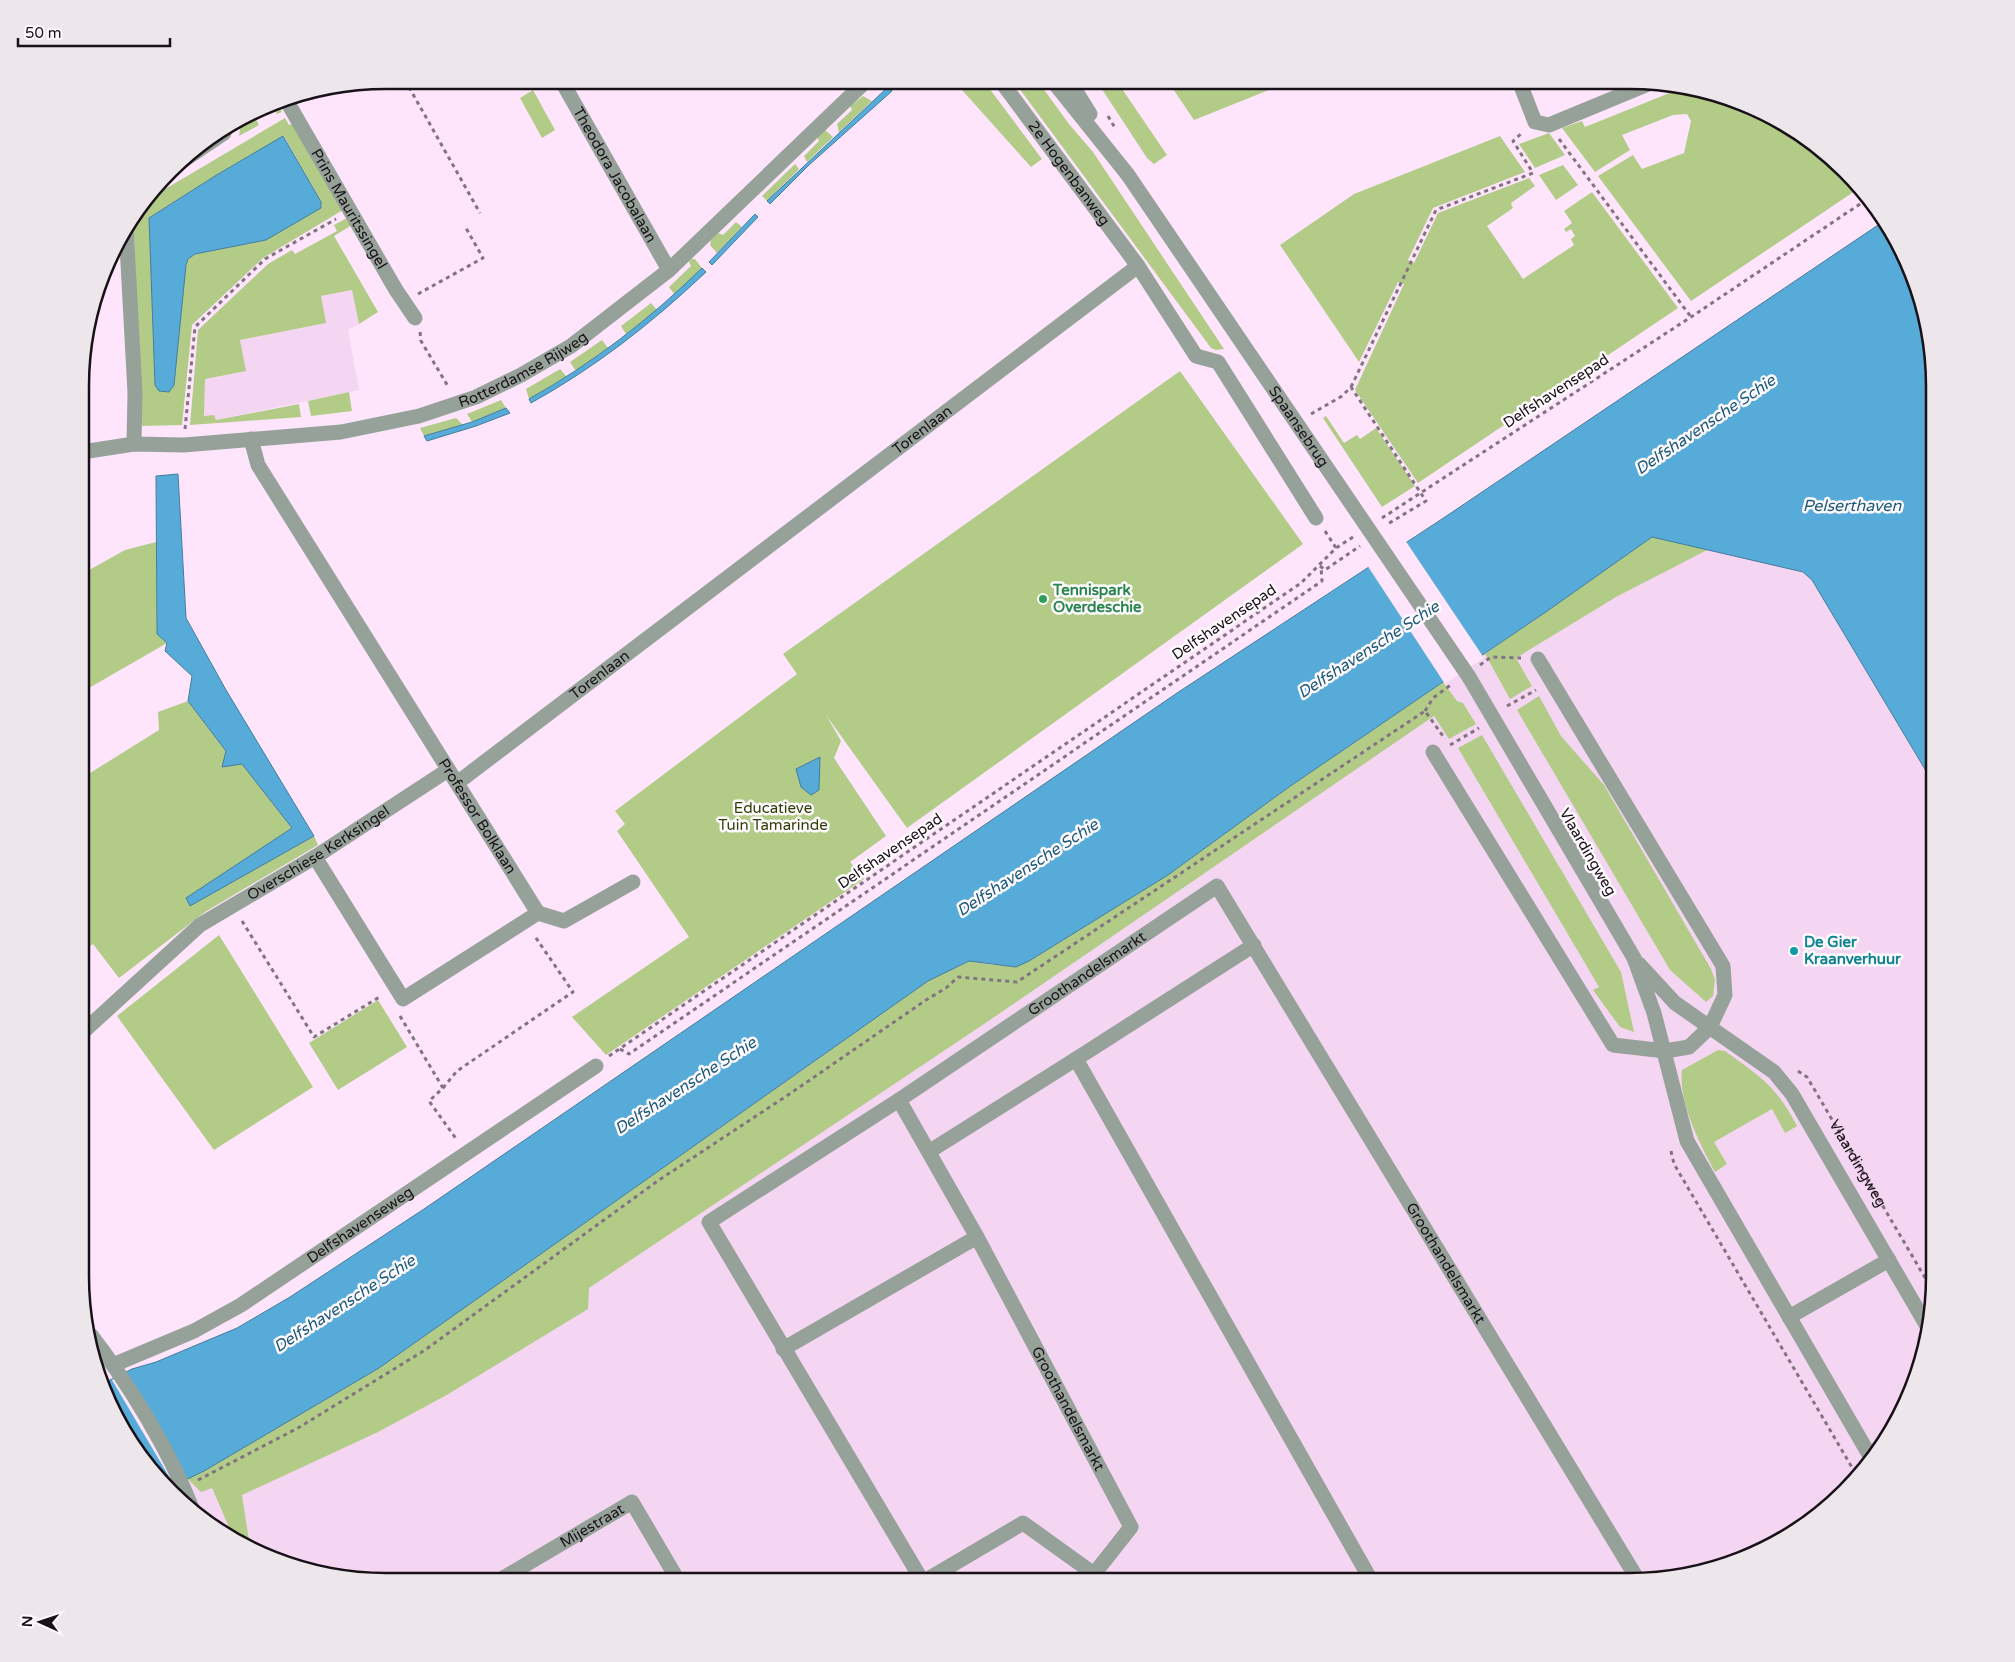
<svg xmlns="http://www.w3.org/2000/svg" width="2015" height="1662" font-family="'Varela Round',sans-serif">
	<style>
		.built { fill: #f5d6f2 }
		.green { fill: #b2cc88; fill-rule: evenodd }
		.water { fill: #57abd8; stroke: #447d9e }
		.pier { fill: #fee5fc }
		.lines { fill: none; stroke-linecap: round; stroke-linejoin: round }
		.path { stroke: #837381; stroke-width: 3; stroke-dasharray: 4 4; stroke-linecap: butt }
		.minor { stroke: #96a299; stroke-width: 15 }
		.minor-bridge { stroke: #96a299; stroke-width: 15 }
		.leisure-dot { fill: #2e9e5b; stroke: #fffafe; stroke-width: 2 }
		.culture-dot { fill: #0f9aa8; stroke: #fffafe; stroke-width: 2 }
		.labels { text-anchor: middle; stroke-width: 5; stroke-linejoin: round; paint-order: stroke }
		.street-label { font-size: 15px; fill: #191118; stroke: #fffafe }
		.leisure-label { font-size: 15px; font-weight: bold; fill: #27864d; stroke: #fffafe; text-anchor: start }
		.park-label { font-size: 15px; fill: #2f4007; stroke: #fffafe }
		.culture-label { font-size: 15px; font-weight: bold; fill: #0d838f; stroke: #fffafe; text-anchor: start }
		.water-label { font-size: 16px; font-style: italic; fill: #1a5a79; stroke: #fffafe }
		.rim { fill: none; stroke: #191118; stroke-width: 2.5 }
	</style>
	<rect width="100%" height="100%" fill="#fee5fc"/>
	<g class="built">
		<path d="M 352,290 L 359,324 L 348,330 L 359,390 L 215,420 L 204,417 L 205,378 L 240,340 L 325,323 L 320,296 Z"/>
		<path d="M 1672,501 L 1859,573 L 1935,696 L 1934,1297 L 1912,1394 L 1846,1492 L 1747,1559 L 1629,1582 L 366,1581 L 268,1559 L 170,1493 L 144,1457 L 322,1367 Z"/>
	</g>
	<g class="green">
		<path d="M 953,80 L 983,80 L 1042,159 L 1031,167 Z"/>
		<path d="M 1013,80 L 1037,80 L 1069,124 L 1093,152 L 1224,349 L 1216,350 L 1211,348 Z"/>
		<path d="M 1096,80 L 1116,80 L 1167,155 L 1154,164 L 1147,158 Z"/>
		<path d="M 1167,80 L 1294,80 L 1194,120 Z"/>
		<path d="M 1682,88 L 1747,103 L 1845,169 L 1858,189 L 1691,301 L 1598,176 L 1633,155 L 1642,169 L 1684,153 L 1691,121 L 1687,114 L 1673,115 L 1622,135 L 1630,150 L 1595,172 L 1562,128 L 1582,121 L 1585,127 Z"/>
		<path d="M 533,90 L 555,130 L 542,138 L 520,98 Z"/>
		<path d="M 863,96 L 872,101 L 839,132 L 837,124 L 852,110 L 850,106 Z"/>
		<path d="M 276,103 L 282,112 L 277,114 L 274,109 L 256,119 L 259,125 L 239,136 L 241,123 Z"/>
		<path d="M 285,118 L 289,125 L 293,123 L 343,210 L 263,258 L 192,325 L 182,425 L 142,426 L 133,218 L 150,198 ZM 284,136 L 321,202 L 266,240 L 195,254 L 188,259 L 156,388 L 149,218 L 215,176 Z"/>
		<path d="M 825,130 L 833,137 L 807,162 L 804,156 L 819,141 L 817,137 Z"/>
		<path d="M 1549,133 L 1565,155 L 1535,168 L 1519,144 Z"/>
		<path d="M 1500,136 L 1525,172 L 1433,208 L 1408,260 L 1414,263 L 1438,213 L 1529,178 L 1535,186 L 1511,203 L 1513,208 L 1487,226 L 1523,279 L 1574,245 L 1571,239 L 1575,236 L 1571,229 L 1566,232 L 1564,229 L 1572,223 L 1564,211 L 1592,192 L 1678,308 L 1418,483 L 1355,390 L 1404,284 L 1398,282 L 1359,362 L 1280,245 L 1354,194 Z"/>
		<path d="M 795,164 L 799,169 L 767,201 L 762,196 Z"/>
		<path d="M 1563,165 L 1578,185 L 1556,200 L 1539,175 Z"/>
		<path d="M 347,218 L 352,225 L 334,236 L 378,312 L 359,324 L 352,290 L 321,296 L 326,323 L 240,340 L 246,371 L 205,379 L 204,416 L 214,415 L 216,420 L 299,404 L 301,417 L 190,425 L 198,330 L 268,264 L 292,250 L 295,254 L 337,231 L 334,225 Z"/>
		<path d="M 736,222 L 742,227 L 717,253 L 710,245 L 711,240 L 718,233 L 723,235 Z"/>
		<path d="M 691,259 L 695,259 L 702,268 L 675,295 L 669,287 L 691,266 L 689,262 Z"/>
		<path d="M 651,303 L 657,310 L 626,334 L 621,326 Z"/>
		<path d="M 602,340 L 608,348 L 576,371 L 570,362 Z"/>
		<path d="M 560,369 L 567,377 L 529,399 L 526,389 Z"/>
		<path d="M 1180,371 L 1303,544 L 907,828 L 826,715 L 841,741 L 834,758 L 886,836 L 850,862 L 864,879 L 606,1055 L 572,1017 L 689,937 L 617,831 L 625,824 L 615,811 L 797,674 L 783,654 Z"/>
		<path d="M 349,392 L 352,411 L 311,416 L 308,401 Z"/>
		<path d="M 501,400 L 506,408 L 472,422 L 467,414 Z"/>
		<path d="M 1326,416 L 1344,443 L 1357,435 L 1360,439 L 1376,428 L 1415,486 L 1382,507 L 1323,418 Z"/>
		<path d="M 456,418 L 463,425 L 424,436 L 420,428 Z"/>
		<path d="M 1652,537 L 1709,549 L 1616,597 L 1516,658 L 1532,686 L 1510,699 L 1485,654 Z"/>
		<path d="M 156,542 L 157,634 L 167,643 L 82,692 L 82,574 L 125,550 Z"/>
		<path d="M 1443,682 L 1457,701 L 1463,703 L 1476,724 L 1449,739 L 1434,716 L 990,1020 L 589,1288 L 588,1309 L 445,1396 L 378,1432 L 242,1495 L 250,1547 L 232,1534 L 212,1488 L 201,1492 L 187,1478 L 204,1470 L 379,1368 L 928,981 L 969,961 L 993,965 L 1168,875 L 1289,787 Z"/>
		<path d="M 1539,696 L 1561,736 L 1604,785 L 1711,969 L 1715,980 L 1713,996 L 1706,1002 L 1670,970 L 1517,710 Z"/>
		<path d="M 188,701 L 226,751 L 242,764 L 292,828 L 187,898 L 190,905 L 314,836 L 318,845 L 205,912 L 119,978 L 93,944 L 81,952 L 82,778 L 159,730 L 158,712 Z"/>
		<path d="M 1482,735 L 1621,972 L 1634,1032 L 1620,1027 L 1593,990 L 1599,987 L 1458,748 Z"/>
		<path d="M 219,935 L 313,1087 L 214,1150 L 117,1016 Z"/>
		<path d="M 378,1000 L 407,1047 L 338,1090 L 309,1043 Z"/>
		<path d="M 1718,1050 L 1725,1051 C 1761,1077 1776,1086 1797,1126 L 1785,1133 L 1772,1109 L 1714,1142 L 1727,1164 L 1715,1172 C 1700,1144 1678,1102 1682,1070 Z"/>
	</g>
	<g class="water">
		<path d="M 889,86 L 892,91 L 809,165 L 770,204 L 767,201 Z"/>
		<path d="M 283,136 L 321,202 L 321,208 L 266,240 L 195,254 L 188,259 L 186,265 L 174,385 L 169,392 L 159,391 L 155,385 L 149,218 L 215,176 Z"/>
		<path d="M 755,214 L 758,217 L 712,265 L 709,262 Z"/>
		<path d="M 1881,223 L 1912,268 L 1935,386 L 1935,786 L 1812,580 L 1803,572 L 1652,537 L 1550,609 L 1289,787 L 1168,875 L 1029,961 L 1016,967 L 969,961 L 928,981 L 379,1368 L 204,1471 L 167,1489 L 111,1411 L 104,1383 L 132,1369 L 156,1362 L 237,1328 L 290,1297 L 424,1209 L 1177,693 L 1445,517 Z"/>
		<path d="M 702,268 L 706,272 C 652,323 596,367 531,403 L 529,399 C 593,363 650,319 702,268 Z"/>
		<path d="M 506,408 L 510,413 L 476,426 L 427,441 L 424,436 L 472,422 Z"/>
		<path d="M 178,474 L 186,618 L 226,690 L 314,836 L 190,906 L 186,898 L 292,828 L 242,764 L 222,767 L 226,751 L 188,701 L 192,676 L 165,651 L 167,643 L 157,634 L 156,476 Z"/>
		<path d="M 820,757 L 819,790 L 811,795 L 801,787 L 796,769 Z"/>
	</g>
	<g class="pier">
		<path d="M 1405,540 L 1484,658 L 1445,684 L 1367,565 Z"/>
		<path d="M 124,1373 L 174,1485 L 112,1380 Z"/>
	</g>
	<g class="lines">
		<g class="path">
			<path d="M 405,80 L 480,213"/>
			<path d="M 1108,116 L 1115,128"/>
			<path d="M 1559,139 L 1691,317"/>
			<path d="M 418,294 L 483,258 L 466,228"/>
			<path d="M 420,332 L 421,341 L 449,388"/>
			<path d="M 1351,387 L 1436,210 L 1533,173 L 1513,141 L 1523,132"/>
			<path d="M 1311,414 L 1342,396 L 1351,387 L 1426,501 L 1386,525"/>
			<path d="M 185,429 L 195,327 L 265,259 L 336,219"/>
			<path d="M 1382,518 L 1691,317 L 1866,200"/>
			<path d="M 1325,531 L 1336,548"/>
			<path d="M 1320,566 L 1325,570 L 1360,546"/>
			<path d="M 1480,665 L 1491,657 L 1521,658"/>
			<path d="M 1507,706 L 1536,690"/>
			<path d="M 1425,711 L 1433,698 L 1452,684"/>
			<path d="M 1450,745 L 1479,728"/>
			<path d="M 242,921 L 314,1037 L 381,996"/>
			<path d="M 400,1016 L 443,1088 L 429,1101 L 457,1140"/>
			<path d="M 620,1049 L 629,1054 L 1322,581 L 1321,567"/>
			<path d="M 609,1056 L 1301,583 L 1336,548 L 1353,537"/>
			<path id="s1" d="M 1798,1071 L 1807,1077 L 1934,1293"/>
			<path d="M 443,1088 L 457,1071 L 573,992 L 534,935"/>
			<path d="M 1671,1151 L 1674,1164 L 1857,1476"/>
			<path d="M 198,1480 L 298,1428 L 425,1350 L 659,1180 L 791,1093 L 926,1000 L 946,988 L 958,977 L 1017,982 L 1425,711 L 1445,739"/>
		</g>
		<g class="minor">
			<path id="s2" d="M 561,80 L 669,270"/>
			<path id="s3" d="M 1000,80 L 1138,266"/>
			<path d="M 1052,80 L 1128,175"/>
			<path d="M 1069,80 L 1090,114"/>
			<path d="M 1519,81 L 1535,122 L 1549,125 L 1653,82"/>
			<path id="s4" d="M 285,98 L 396,290 L 415,318"/>
			<path d="M 178,164 L 224,133"/>
			<path d="M 126,226 L 135,393 L 134,444"/>
			<path id="s5" d="M 251,439 L 258,465 L 538,913 L 403,999 L 315,857"/>
			<path id="s6" d="M 82,452 L 134,444 L 184,445 L 341,432 L 419,416 L 476,397 L 521,375 L 571,346 L 669,270 L 867,80"/>
			<path d="M 1469,677 L 1634,958 L 1654,1013 L 1687,1141 L 1870,1456"/>
			<path d="M 1433,752 L 1613,1045 L 1665,1051 L 1689,1047 L 1710,1027 L 1725,995 L 1723,966 L 1538,659"/>
			<path id="s7" d="M 457,783 L 1138,266 L 1196,356 L 1218,362 L 1316,518"/>
			<path d="M 538,913 L 564,921 L 633,882"/>
			<path d="M 1639,964 L 1675,1003 L 1774,1072 L 1792,1094 L 1927,1326"/>
			<path id="s8" d="M 81,1029 L 84,1031 L 200,925 L 315,857 L 448,770"/>
			<path d="M 1076,1059 L 1254,945"/>
			<path id="s9" d="M 899,1100 L 977,1237 L 1131,1527 L 1094,1574"/>
			<path d="M 930,1151 L 1076,1059 L 1372,1582"/>
			<path d="M 1789,1317 L 1889,1260"/>
			<path d="M 91,1335 C 129,1384 169,1450 192,1508"/>
			<path d="M 783,1349 L 977,1237"/>
			<path id="s10" d="M 113,1365 L 194,1331 L 241,1305 L 596,1066"/>
			<path id="s11" d="M 498,1581 L 632,1502 L 679,1582"/>
			<path id="s12" d="M 923,1582 L 709,1222 L 899,1100 L 1217,886 L 1638,1580"/>
			<path d="M 923,1582 L 1023,1523 L 1094,1574 L 1098,1582"/>
		</g>
		<path class="minor-bridge" id="s13" d="M 1128,175 L 1469,677"/>
	</g>
	<circle class="leisure-dot" cx="1043" cy="599" r="5"/>
	<circle class="culture-dot" cx="1794" cy="951" r="5"/>
	<g class="labels">
		<g class="street-label">
			<text dy="5" stroke="none"><textPath href="#s3" startOffset="116">2e Hogenbanweg</textPath></text>
			<text dy="5" stroke="none"><textPath href="#s2" startOffset="109">Theodora Jacobalaan</textPath></text>
			<text dy="5" stroke="none"><textPath href="#s4" startOffset="128">Prins Mauritssingel</textPath></text>
			<text dy="5" stroke="none"><textPath href="#s6" startOffset="454">Rotterdamse Rijweg</textPath></text>
			<text transform="translate(1556 391) rotate(-33)" y="5">Delfshavensepad</text>
			<text dy="5" stroke="none"><textPath href="#s13" startOffset="304">Spaansebrug</textPath></text>
			<text dy="5" stroke="none"><textPath href="#s7" startOffset="584">Torenlaan</textPath></text>
			<text transform="translate(1224 622) rotate(-34)" y="5">Delfshavensepad</text>
			<text dy="5" stroke="none"><textPath href="#s7" startOffset="179">Torenlaan</textPath></text>
			<text dy="5" stroke="none"><textPath href="#s5" startOffset="441">Professor Bolklaan</textPath></text>
			<text transform="translate(890 851) rotate(-34)" y="5">Delfshavensepad</text>
			<text transform="translate(1588 852) rotate(60)" y="5">Vlaardingweg</text>
			<text dy="5" stroke="none"><textPath href="#s8" startOffset="299">Overschiese Kerksingel</textPath></text>
			<text dy="5" stroke="none"><textPath href="#s12" startOffset="871">Groothandelsmarkt</textPath></text>
			<text dy="5" stroke="none"><textPath href="#s1" startOffset="111">Vlaardingweg</textPath></text>
			<text dy="5" stroke="none"><textPath href="#s10" startOffset="285">Delfshavenseweg</textPath></text>
			<text dy="5" stroke="none"><textPath href="#s12" startOffset="1469">Groothandelsmarkt</textPath></text>
			<text dy="5" stroke="none"><textPath href="#s9" startOffset="352">Groothandelsmarkt</textPath></text>
			<text dy="5" stroke="none"><textPath href="#s11" startOffset="109">Mijestraat</textPath></text>
		</g>
		<g class="leisure-label">
			<text x="1053" y="595">Tennispark<tspan x="1053" dy="17">Overdeschie</tspan></text>
		</g>
		<g class="park-label">
			<text x="773" y="813">Educatieve<tspan x="773" dy="17">Tuin Tamarinde</tspan></text>
		</g>
		<g class="culture-label">
			<text x="1804" y="947">De Gier<tspan x="1804" dy="17">Kraanverhuur</tspan></text>
		</g>
		<g class="water-label">
			<text transform="translate(1705 424) rotate(-34)" y="6">Delfshavensche Schie</text>
			<text x="1852" y="511">Pelserthaven</text>
			<text transform="translate(1368 649) rotate(-33)" y="6">Delfshavensche Schie</text>
			<text transform="translate(1027 867) rotate(-33)" y="6">Delfshavensche Schie</text>
			<text transform="translate(685 1085) rotate(-33)" y="6">Delfshavensche Schie</text>
			<text transform="translate(344 1303) rotate(-33)" y="6">Delfshavensche Schie</text>
		</g>
	</g>
	<path d="M0 0H2015V1662H0ZM386 89H1629A297 297 0 0 1 1926 386V1276A297 297 0 0 1 1629 1573H386A297 297 0 0 1 89 1276V386A297 297 0 0 1 386 89Z" fill="#ede7ec" fill-rule="evenodd"/>
	<path class="rim" d="M386 89H1629A297 297 0 0 1 1926 386V1276A297 297 0 0 1 1629 1573H386A297 297 0 0 1 89 1276V386A297 297 0 0 1 386 89Z"/>
	<g transform="translate(40 1622) rotate(273)" stroke="#fffafe" stroke-width="4" paint-order="stroke">
	<path d="M0-4L9 19L0 12L-9 19Z" fill="#191118"/>
	<text y="-8" font-size="14" font-weight="bold" text-anchor="middle" fill="#191118">N</text>
	</g>
	<path d="M18 38v8h152v-8" fill="none" stroke="#191118" stroke-width="2.5"/>
	<text x="25" y="38" font-size="15" fill="#191118" stroke="#fffafe" stroke-width="4" paint-order="stroke">50 m</text>
</svg>
